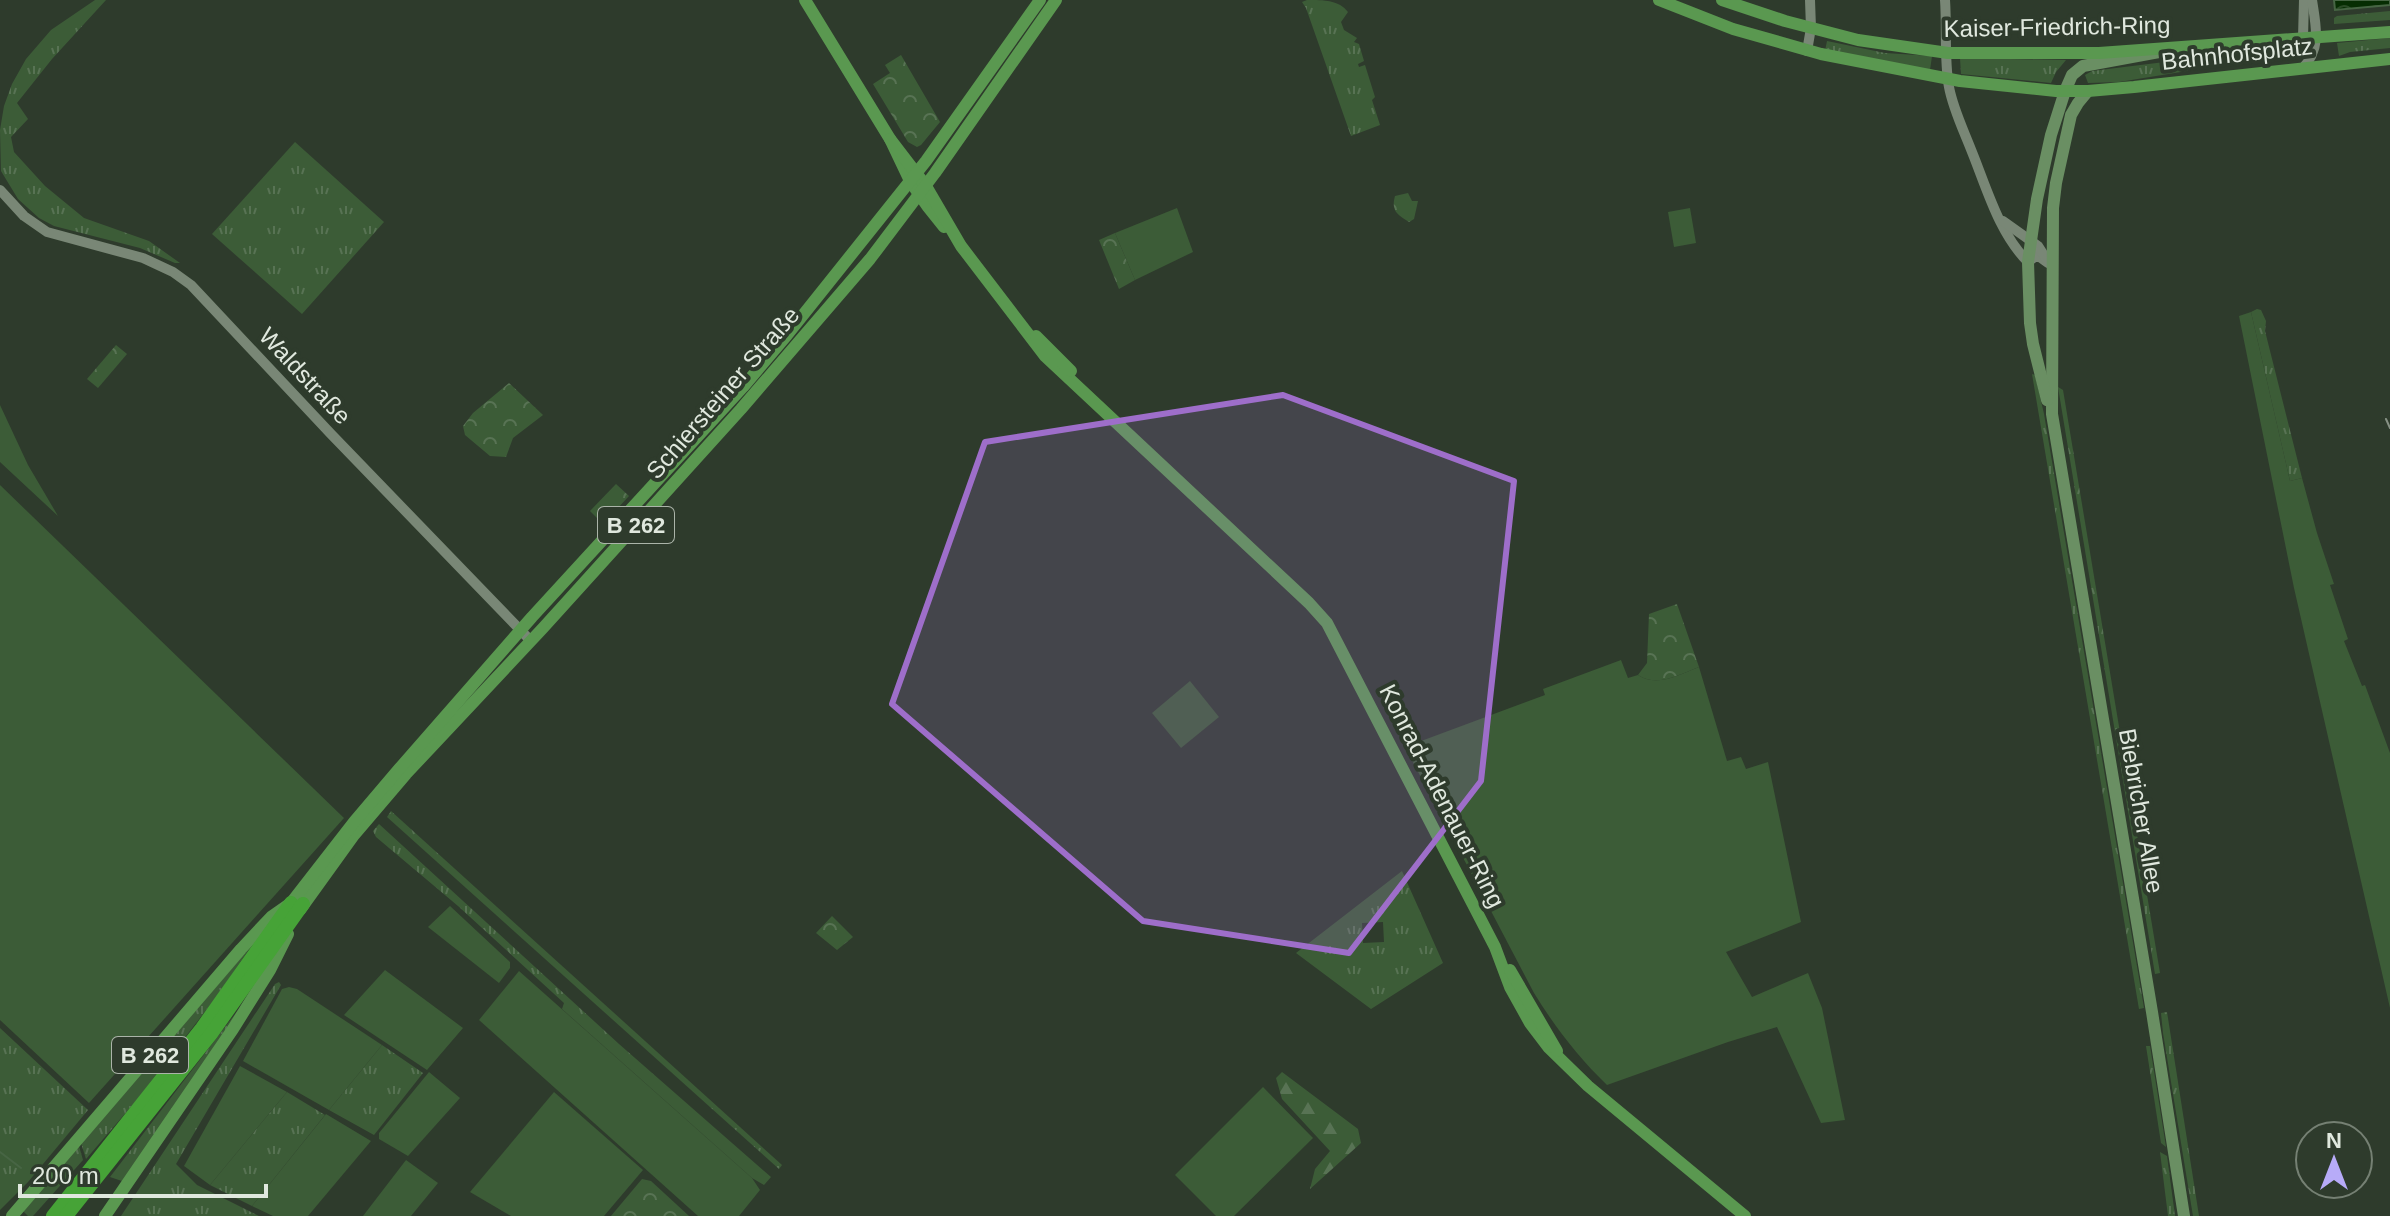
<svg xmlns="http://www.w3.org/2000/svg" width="2390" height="1216" font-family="Arial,sans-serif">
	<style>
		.grass { fill: url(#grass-tufts); fill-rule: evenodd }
		.forest { fill: url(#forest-firs) }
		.park { fill: url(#park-crowns) }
		.garden { fill: #3c5c37 }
		.water { fill: url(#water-waves); stroke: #476544; stroke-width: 2 }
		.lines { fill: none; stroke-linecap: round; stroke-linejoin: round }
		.stream { stroke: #476544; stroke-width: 2 }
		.tertiary { stroke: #798776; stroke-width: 10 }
		.secondary { stroke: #6a8f63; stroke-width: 12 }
		.primary { stroke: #5a9850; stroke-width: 12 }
		.motorway { stroke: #46a337; stroke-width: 14 }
		.rail { stroke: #879185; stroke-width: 2 }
		.marked { fill: #9e6eca; fill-opacity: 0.2; stroke: #9e6eca; stroke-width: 6; stroke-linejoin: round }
		.labels { text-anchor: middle; stroke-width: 8; stroke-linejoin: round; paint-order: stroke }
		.shield { fill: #2e3b2c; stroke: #abb4a9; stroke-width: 2 }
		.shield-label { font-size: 22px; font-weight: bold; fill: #e0e8de }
		.street-label { font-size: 24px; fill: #e0e8de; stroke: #2e3b2c }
	</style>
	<defs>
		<pattern id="grass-tufts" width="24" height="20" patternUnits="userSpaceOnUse" patternTransform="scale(2)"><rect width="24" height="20" fill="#3c5c37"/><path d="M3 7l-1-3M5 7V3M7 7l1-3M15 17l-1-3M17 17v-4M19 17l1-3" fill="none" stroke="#587354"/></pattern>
		<pattern id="forest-firs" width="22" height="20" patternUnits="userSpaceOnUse" patternTransform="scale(2)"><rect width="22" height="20" fill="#3c5c37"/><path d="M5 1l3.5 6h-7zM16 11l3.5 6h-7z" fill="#587354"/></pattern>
		<pattern id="park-crowns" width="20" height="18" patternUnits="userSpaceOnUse" patternTransform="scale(2)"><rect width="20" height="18" fill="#3c5c37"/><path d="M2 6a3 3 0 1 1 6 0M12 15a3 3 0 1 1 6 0" fill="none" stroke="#587354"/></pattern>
		<pattern id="water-waves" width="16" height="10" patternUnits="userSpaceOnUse" patternTransform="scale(2)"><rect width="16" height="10" fill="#062d02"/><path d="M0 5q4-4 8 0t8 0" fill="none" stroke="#2a4b26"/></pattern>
	</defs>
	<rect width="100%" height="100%" fill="#2e3b2c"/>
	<g class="grass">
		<path d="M 95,0 L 106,0 L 52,59 L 17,103 L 28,119 L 11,137 L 14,152 L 45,186 L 84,218 L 149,241 L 180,263 L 175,263 L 140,248 L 54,226 L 39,218 L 18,199 L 1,171 L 0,130 L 4,106 L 12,84 L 26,59 L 51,30 Z"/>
		<path d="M 1307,0 C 1324,0 1339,0 1348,12 L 1341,22 L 1344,30 L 1357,38 L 1354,42 L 1359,44 L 1364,61 L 1358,64 L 1359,67 L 1365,65 L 1375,97 L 1372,100 L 1380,125 L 1351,136 L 1306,8 L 1302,2 Z"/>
		<path d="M 2390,11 L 2390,20 L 2334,24 L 2334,18 L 2337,16 Z"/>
		<path d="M 2390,38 L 2390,48 L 2350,52 L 2339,56 L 2337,43 Z"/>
		<path d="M 1827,41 L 1885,53 L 1932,56 L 1930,70 L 1825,51 Z"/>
		<path d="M 2302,45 L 2308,52 L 2303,57 L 2199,69 L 2119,82 L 2088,83 L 2085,75 L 2092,71 Z"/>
		<path d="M 1960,58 L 2066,60 L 2056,72 L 2051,83 L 1961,74 Z"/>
		<path d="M 295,142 L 384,222 L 302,314 L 212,234 Z"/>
		<path d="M 2257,309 L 2261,310 L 2266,321 L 2265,331 L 2302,478 L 2290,481 L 2251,312 Z"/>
		<path d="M 2032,374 L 2035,375 L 2044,414 L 2144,1008 L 2139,1009 Z"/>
		<path d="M 2058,387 L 2063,390 L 2160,973 L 2155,974 Z"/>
		<path d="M 391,811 L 782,1165 L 779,1169 L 387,817 Z"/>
		<path d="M 379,824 L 619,1044 L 771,1177 L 764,1185 L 752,1178 L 562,1009 L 564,1003 L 458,906 L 376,837 L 373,831 Z"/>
		<path d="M 1402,871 L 1443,963 L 1371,1009 L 1296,953 ZM 1383,922 L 1384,942 L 1363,943 L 1362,923 Z"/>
		<path d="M 252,945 L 217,996 L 135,1102 L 86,1159 L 81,1143 Z"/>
		<path d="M 279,982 L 281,985 L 176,1164 L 197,1185 L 259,1216 L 121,1216 L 275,984 Z"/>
		<path d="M 245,1001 L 125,1182 L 110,1177 Z"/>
		<path d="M 2167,1012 L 2199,1216 L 2193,1216 L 2163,1033 L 2161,1013 Z"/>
		<path d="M 0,1028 L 88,1110 L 28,1182 L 0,1210 Z"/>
		<path d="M 382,1045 L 423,1073 L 374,1135 L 329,1110 Z"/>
		<path d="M 2146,1046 L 2150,1046 L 2166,1147 L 2161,1143 Z"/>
		<path d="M 287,1092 L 325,1115 L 252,1206 L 210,1185 Z"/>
		<path d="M 79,1146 L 83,1160 L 33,1216 L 28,1216 L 23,1211 Z"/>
		<path d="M 2160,1152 L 2167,1156 L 2175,1216 L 2168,1216 Z"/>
	</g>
	<path class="forest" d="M 1282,1072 L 1358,1129 L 1361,1143 L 1310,1189 L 1315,1169 L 1330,1151 L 1282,1099 L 1276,1078 Z"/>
	<g class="park">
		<path d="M 901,55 L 940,122 L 921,145 L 917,147 L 908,142 L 873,84 L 890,73 L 885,65 Z"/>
		<path d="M 1408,193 L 1412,201 L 1418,201 L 1414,219 L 1409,222 C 1397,214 1391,211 1395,196 Z"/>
		<path d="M 1115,233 L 1135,280 L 1119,289 L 1099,240 Z"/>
		<path d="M 116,345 L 127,354 L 98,388 L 87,379 Z"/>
		<path d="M 509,383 L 543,415 L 513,438 L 506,457 L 490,456 L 465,435 L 463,426 L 473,413 Z"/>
		<path d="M 616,484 L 629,496 L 603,524 L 590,511 Z"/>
		<path d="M 1677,604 L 1699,667 C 1680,674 1657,688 1638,675 L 1647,663 L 1649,614 Z"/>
		<path d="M 832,916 L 853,937 L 837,950 L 816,933 Z"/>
		<path d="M 642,1179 L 651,1181 L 689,1216 L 611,1216 Z"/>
	</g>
	<g class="garden">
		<path d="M 1177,208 L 1193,252 L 1135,280 L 1115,233 Z"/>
		<path d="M 1690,208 L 1696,243 L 1674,247 L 1668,212 Z"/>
		<path d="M 2251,312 L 2290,481 L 2302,478 L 2317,533 L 2334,584 L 2330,585 L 2348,639 L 2344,641 L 2362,686 L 2365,685 L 2390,753 L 2390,1008 L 2294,588 L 2239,316 Z"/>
		<path d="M 0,405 L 28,465 L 58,516 L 0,462 Z"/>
		<path d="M 0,485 L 344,818 L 89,1103 L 0,1020 Z"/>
		<path d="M 1621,660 L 1628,678 L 1638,675 C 1657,688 1680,674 1699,667 L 1727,761 L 1741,757 L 1746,769 L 1768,762 L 1801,922 L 1726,952 L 1752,997 L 1808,973 L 1822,1008 L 1845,1120 L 1821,1123 L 1777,1027 L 1728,1042 L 1607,1085 C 1578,1057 1555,1027 1534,993 L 1405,747 L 1545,695 L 1543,689 Z"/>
		<path d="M 1190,681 L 1219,717 L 1181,748 L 1152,713 Z"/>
		<path d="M 450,906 L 510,962 L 510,968 L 499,983 L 428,927 Z"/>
		<path d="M 385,970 L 463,1028 L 427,1070 L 344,1015 Z"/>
		<path d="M 519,971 L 752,1178 L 760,1190 L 739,1216 L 698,1216 L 479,1020 Z"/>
		<path d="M 289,987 L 297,989 L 382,1045 L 329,1110 L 243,1061 L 282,989 Z"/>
		<path d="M 240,1066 L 287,1092 L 210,1185 L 184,1166 Z"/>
		<path d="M 429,1072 L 460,1098 L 408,1156 L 379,1139 L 379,1133 Z"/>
		<path d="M 1263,1087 L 1313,1138 L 1234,1216 L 1216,1216 L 1175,1175 Z"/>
		<path d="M 554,1092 L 643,1170 L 604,1216 L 511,1216 L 470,1192 Z"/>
		<path d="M 326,1114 L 371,1141 L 308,1216 L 273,1216 L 252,1206 Z"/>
		<path d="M 406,1160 L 438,1183 L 411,1216 L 363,1216 Z"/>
	</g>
	<path class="water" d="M 2334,0 L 2390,0 L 2390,5 L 2335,10 Z"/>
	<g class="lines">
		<path class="stream" d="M 0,1152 L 21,1168"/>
		<g class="tertiary">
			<path d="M 1945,0 C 1947,27 1944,61 1949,87 C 1953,109 1964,131 1972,152 C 1987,189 1999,233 2028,262 L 2037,255 L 2048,263"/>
			<path d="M 2303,38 L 2304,0"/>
			<path d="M 1807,51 L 1811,28 L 1810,0"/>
			<path d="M 2302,69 C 2322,48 2316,27 2312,0"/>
			<path d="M 0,190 L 24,216 L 47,232 L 143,258 L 173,272 L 191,285 L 331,434 L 531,641"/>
			<path d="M 2003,221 L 2038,246 L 2047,260"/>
		</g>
		<g class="secondary">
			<path d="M 2088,91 L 2078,103 L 2071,115 L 2056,183 L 2053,208 L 2052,414 L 2152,1012 L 2184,1216"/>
			<path d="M 2047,400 L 2033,344 L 2030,323 L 2028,262 L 2037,199 L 2051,135 L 2065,91 L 2072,75 L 2083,66 L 2159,52"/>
		</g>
		<g class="primary">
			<path d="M 805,0 L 890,139 L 910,181 L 928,207 L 944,227"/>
			<path d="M 1659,0 L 1733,29 L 1821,54 L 1960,81 L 2056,91 L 2088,91 L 2134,87 L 2390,59"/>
			<path d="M 1722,0 L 1785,21 L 1858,40 L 1948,53 L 2099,53 L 2390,32"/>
			<path d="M 890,139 L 926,186 L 961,246 L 1045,356 L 1309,603 L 1327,623 L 1495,947 L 1510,987 L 1530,1023 L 1549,1048 L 1588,1086 L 1745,1216"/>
			<path d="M 1036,336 L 1071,371"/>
			<path d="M 300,910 L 354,835 L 406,774 L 543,628 L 741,409 L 870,259 L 935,173 L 1056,0"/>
			<path d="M 1510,970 L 1557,1051"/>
			<path d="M 12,1216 L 241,949 L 271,917 L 291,903 L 354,822 L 399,769 L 532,617 L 743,387 L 787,335 L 926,161 L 1040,0"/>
			<path d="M 105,1216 L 233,1029 L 270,970 L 288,934"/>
		</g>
		<g class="motorway">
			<path d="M 53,1216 L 202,1028 L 291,903"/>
			<path d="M 66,1216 L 211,1034 L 303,904"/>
		</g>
		<path class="rail" d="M 2386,419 L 2390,428"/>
	</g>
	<path class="marked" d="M 1283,395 L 1514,481 L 1481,781 L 1349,953 L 1143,921 L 892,704 L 985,442 Z"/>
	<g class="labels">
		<g class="shield">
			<rect x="598" y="507" width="76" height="36" rx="6"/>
			<rect x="112" y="1037" width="76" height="36" rx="6"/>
		</g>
		<g class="shield-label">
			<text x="636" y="533">B 262</text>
			<text x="150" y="1063">B 262</text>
		</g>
		<g class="street-label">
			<text transform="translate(2057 27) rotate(-1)" y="8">Kaiser-Friedrich-Ring</text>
			<text transform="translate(2237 54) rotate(-6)" y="8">Bahnhofsplatz</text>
			<text transform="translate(305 376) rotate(47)" y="8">Waldstraße</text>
			<text transform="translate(723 393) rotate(-49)" y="8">Schiersteiner Straße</text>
			<text transform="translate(1442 796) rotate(63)" y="8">Konrad-Adenauer-Ring</text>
			<text transform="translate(2141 811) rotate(80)" y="8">Biebricher Allee</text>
		</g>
	</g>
	<g transform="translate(2334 1160)"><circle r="38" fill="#2e3b2c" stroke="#758073" stroke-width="2"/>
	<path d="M0-6L14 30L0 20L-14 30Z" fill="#b7abf8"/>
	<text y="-12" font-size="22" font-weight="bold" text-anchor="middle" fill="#e0e8de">N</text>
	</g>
	<path d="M20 1184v12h246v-12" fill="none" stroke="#e0e8de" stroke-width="4"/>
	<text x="32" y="1184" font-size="24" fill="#e0e8de" stroke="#2e3b2c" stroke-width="6" paint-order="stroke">200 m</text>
</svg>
